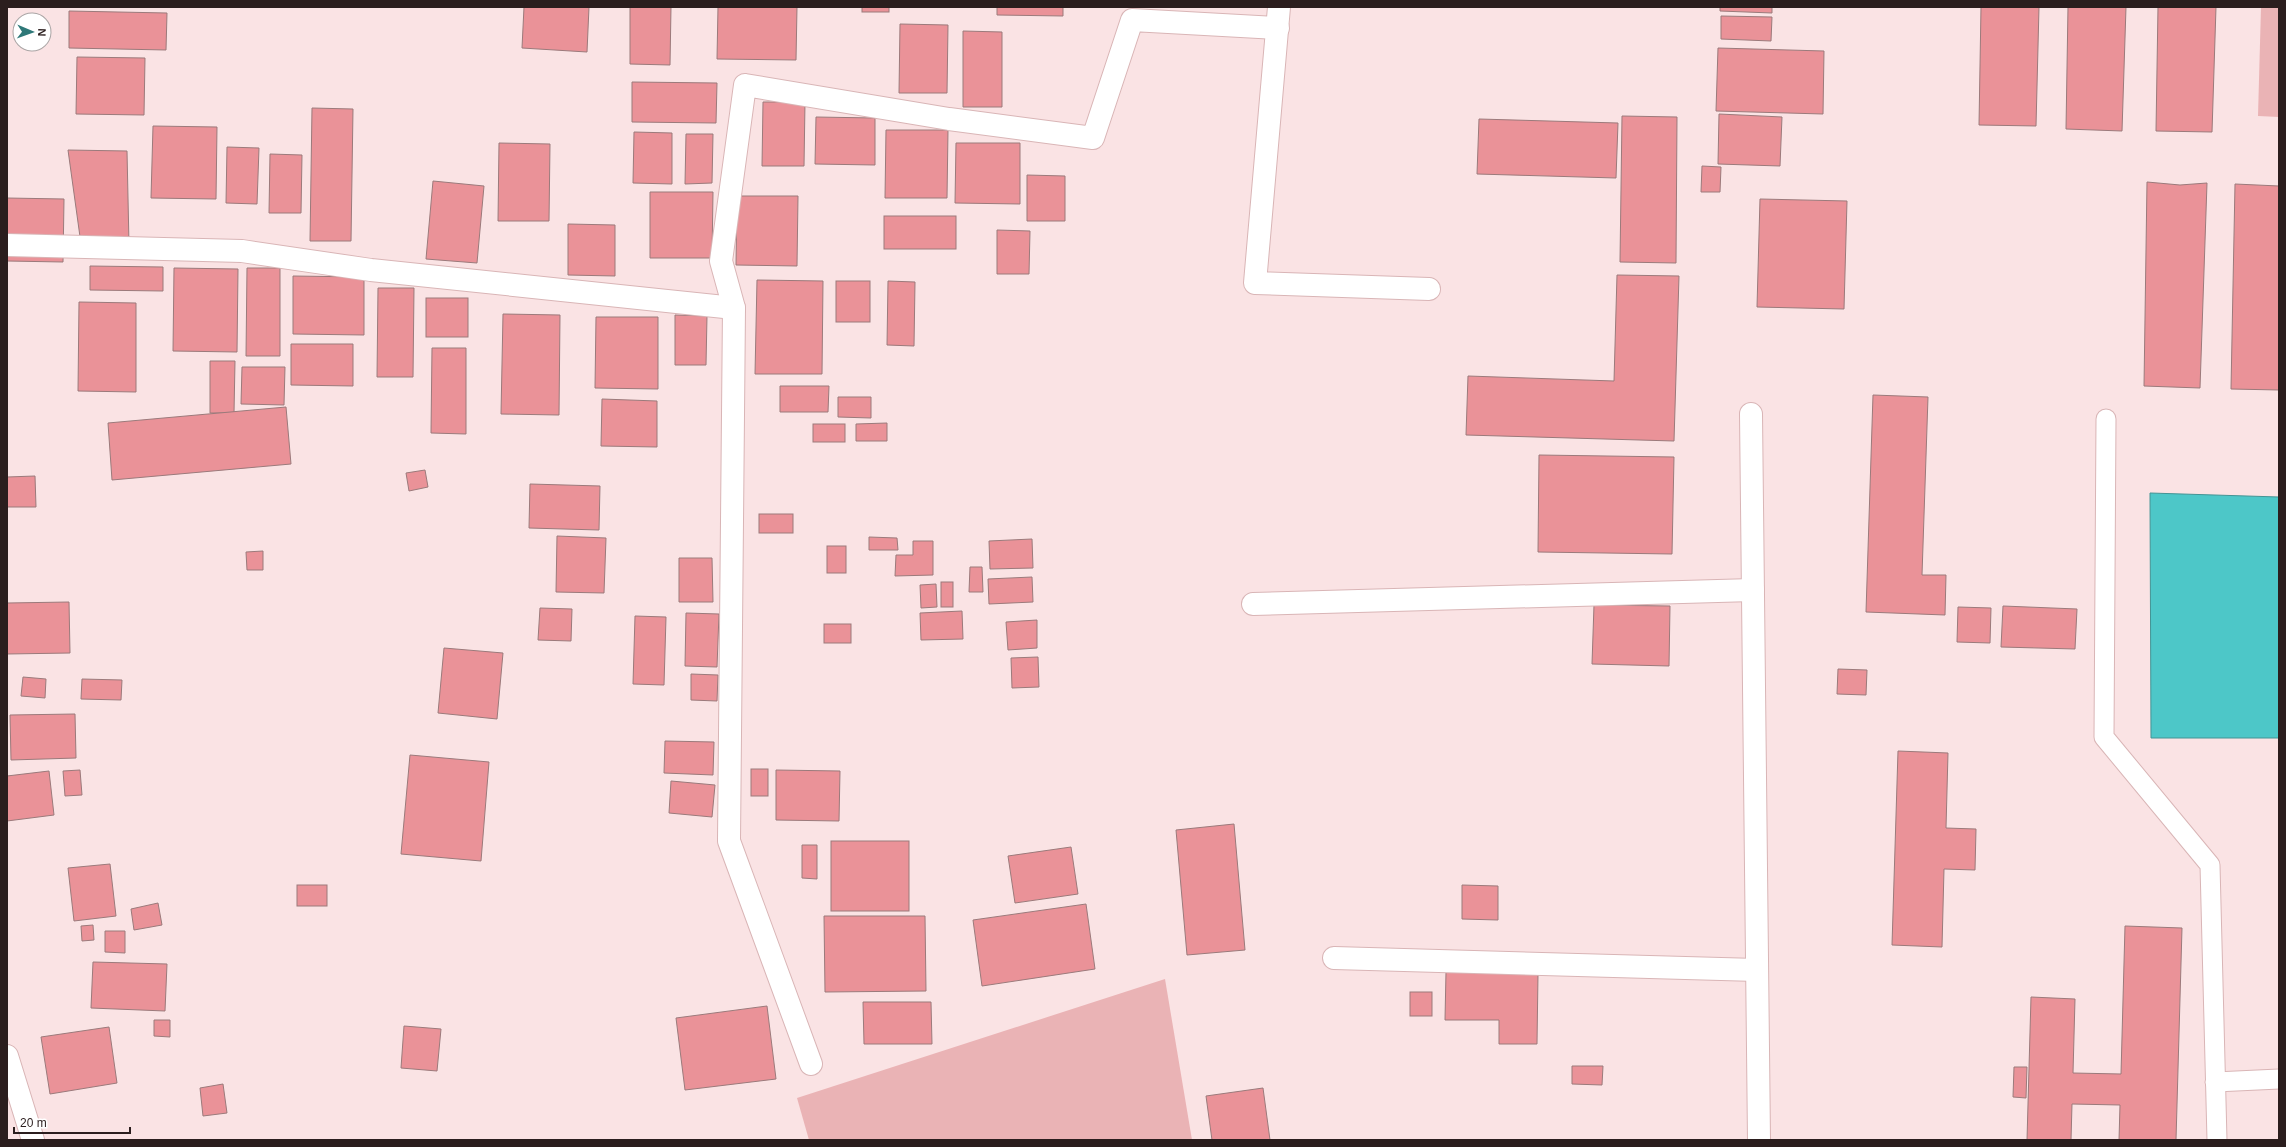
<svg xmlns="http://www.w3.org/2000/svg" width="2286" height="1147" font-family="Arial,sans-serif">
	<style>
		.green { fill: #eab3b5 }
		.water { fill: #4dc7c8; stroke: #439495 }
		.building { fill: #ea9298; stroke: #9b7a7b }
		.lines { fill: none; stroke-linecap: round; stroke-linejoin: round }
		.service-casing { stroke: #d9b5b6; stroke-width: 21 }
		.minor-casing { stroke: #d9b5b6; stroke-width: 24 }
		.service { stroke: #fff; stroke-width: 19 }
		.minor { stroke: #fff; stroke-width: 22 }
	</style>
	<rect width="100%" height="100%" fill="#fae3e4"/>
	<g class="green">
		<path d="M 2261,7 L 2279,7 L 2279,117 L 2258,116 Z"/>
		<path d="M 1165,979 L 1192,1140 L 809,1140 L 797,1098 Z"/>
	</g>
	<path class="water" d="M 2150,493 L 2279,497 L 2279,738 L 2151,738 Z"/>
	<g class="building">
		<path d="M 524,7 L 589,7 L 587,52 L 522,48 Z"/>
		<path d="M 630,7 L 671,7 L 670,65 L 630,64 Z"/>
		<path d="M 718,7 L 797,7 L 796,60 L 717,59 Z"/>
		<rect x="862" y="7" width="27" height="5"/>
		<path d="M 997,7 L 1063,7 L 1063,16 L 997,15 Z"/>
		<path d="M 1720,7 L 1772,7 L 1772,13 L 1720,11 Z"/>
		<path d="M 1981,7 L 2039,7 L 2036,126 L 1979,125 Z"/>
		<path d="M 2068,7 L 2126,7 L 2122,131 L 2066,129 Z"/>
		<path d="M 2158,7 L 2216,7 L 2212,132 L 2156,131 Z"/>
		<path d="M 69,11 L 167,13 L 166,50 L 69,48 Z"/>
		<path d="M 1721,16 L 1772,17 L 1771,41 L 1721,39 Z"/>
		<path d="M 900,24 L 948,25 L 947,93 L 899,93 Z"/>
		<path d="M 963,31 L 1002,32 L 1002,107 L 963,107 Z"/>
		<path d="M 1718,48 L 1824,51 L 1823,114 L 1716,111 Z"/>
		<path d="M 77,57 L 145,58 L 144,115 L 76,114 Z"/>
		<path d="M 632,82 L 717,83 L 716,123 L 632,122 Z"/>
		<path d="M 763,102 L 805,102 L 804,166 L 762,166 Z"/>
		<path d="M 312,108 L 353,109 L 351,241 L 310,241 Z"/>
		<path d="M 1719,114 L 1782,117 L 1780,166 L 1718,164 Z"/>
		<path d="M 1622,116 L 1677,117 L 1676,263 L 1620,262 Z"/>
		<path d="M 816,117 L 875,118 L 875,165 L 815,164 Z"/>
		<path d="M 1479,119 L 1618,123 L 1616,178 L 1477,174 Z"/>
		<path d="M 153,126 L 217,127 L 216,199 L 151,198 Z"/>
		<path d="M 886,130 L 948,130 L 947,198 L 885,198 Z"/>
		<path d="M 634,132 L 672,133 L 672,184 L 633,183 Z"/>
		<path d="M 686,134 L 713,134 L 712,183 L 685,184 Z"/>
		<path d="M 499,143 L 550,144 L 549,221 L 498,221 Z"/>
		<path d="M 956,143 L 1020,143 L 1020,204 L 955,203 Z"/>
		<path d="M 227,147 L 259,148 L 257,204 L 226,203 Z"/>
		<path d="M 68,150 L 127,151 L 129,245 L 81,244 Z"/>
		<path d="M 270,154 L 302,155 L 301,213 L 269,213 Z"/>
		<path d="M 1702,166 L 1721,167 L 1720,192 L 1701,192 Z"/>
		<path d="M 1027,175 L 1065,176 L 1065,221 L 1027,221 Z"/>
		<path d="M 433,181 L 484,186 L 477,263 L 426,259 Z"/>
		<path d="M 2147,182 L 2180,185 L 2207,183 L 2200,388 L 2144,386 Z"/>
		<path d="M 2235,184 L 2279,186 L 2279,390 L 2231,389 Z"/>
		<path d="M 650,192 L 713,192 L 712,258 L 650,258 Z"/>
		<path d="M 737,196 L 798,196 L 797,266 L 736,265 Z"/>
		<path d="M 7,198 L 64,199 L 63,262 L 7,261 Z"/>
		<path d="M 1760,199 L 1847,201 L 1844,309 L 1757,307 Z"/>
		<rect x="884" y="216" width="72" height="33"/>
		<path d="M 568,224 L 615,225 L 615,276 L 568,275 Z"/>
		<path d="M 997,230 L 1030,231 L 1029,274 L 997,274 Z"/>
		<path d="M 90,266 L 163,267 L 163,291 L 90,290 Z"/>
		<path d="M 174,268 L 238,269 L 237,352 L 173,351 Z"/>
		<path d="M 247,268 L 280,268 L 280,356 L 246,356 Z"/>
		<path d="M 1617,275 L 1679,276 L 1674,441 L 1466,435 L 1468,376 L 1614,381 Z"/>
		<path d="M 293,276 L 364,277 L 364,335 L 293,334 Z"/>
		<path d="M 757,280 L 823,281 L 822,374 L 755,374 Z"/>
		<rect x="836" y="281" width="34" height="41"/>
		<path d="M 888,281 L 915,282 L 914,346 L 887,345 Z"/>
		<path d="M 378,288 L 414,288 L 413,377 L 377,377 Z"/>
		<rect x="426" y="298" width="42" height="39"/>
		<path d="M 79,302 L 136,303 L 136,392 L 78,391 Z"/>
		<path d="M 503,314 L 560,315 L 559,415 L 501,414 Z"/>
		<path d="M 675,315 L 707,316 L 706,365 L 675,365 Z"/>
		<path d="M 596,317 L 658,317 L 658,389 L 595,388 Z"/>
		<path d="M 291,344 L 353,344 L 353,386 L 291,385 Z"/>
		<path d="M 432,348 L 466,348 L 466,434 L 431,433 Z"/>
		<path d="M 210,361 L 235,361 L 234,413 L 210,413 Z"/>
		<path d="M 242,367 L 285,367 L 284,405 L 241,404 Z"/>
		<path d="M 780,386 L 829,386 L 828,412 L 780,412 Z"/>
		<path d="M 1873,395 L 1928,397 L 1922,575 L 1946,575 L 1945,615 L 1866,612 Z"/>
		<path d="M 838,397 L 871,397 L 871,418 L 838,417 Z"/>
		<path d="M 602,399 L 657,401 L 657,447 L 601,446 Z"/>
		<path d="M 286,407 L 291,464 L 112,480 L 108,423 Z"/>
		<path d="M 887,423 L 887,441 L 856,441 L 856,424 Z"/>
		<rect x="813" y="424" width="32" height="18"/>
		<path d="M 1539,455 L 1674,457 L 1672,554 L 1538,552 Z"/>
		<path d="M 425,470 L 428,487 L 409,491 L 406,473 Z"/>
		<path d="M 35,476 L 36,507 L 7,507 L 7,477 Z"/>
		<path d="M 530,484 L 600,486 L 599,530 L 529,528 Z"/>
		<rect x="759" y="514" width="34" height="19"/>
		<path d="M 557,536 L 606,538 L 604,593 L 556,592 Z"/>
		<path d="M 869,537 L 897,538 L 898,550 L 869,550 Z"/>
		<path d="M 1032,539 L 1033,568 L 990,569 L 989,541 Z"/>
		<path d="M 913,541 L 933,541 L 933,575 L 895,576 L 896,555 L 913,555 Z"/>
		<rect x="827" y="546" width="19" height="27"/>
		<path d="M 263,551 L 263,570 L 247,570 L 246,552 Z"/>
		<path d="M 679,558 L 712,558 L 713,602 L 679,602 Z"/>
		<path d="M 970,567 L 982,567 L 983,592 L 969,592 Z"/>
		<path d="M 1032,577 L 1033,602 L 989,604 L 988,579 Z"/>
		<rect x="941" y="582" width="12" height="25"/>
		<path d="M 936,584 L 937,607 L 921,608 L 920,585 Z"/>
		<path d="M 69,602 L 70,653 L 7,654 L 7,603 Z"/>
		<path d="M 1594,605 L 1670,606 L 1669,666 L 1592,664 Z"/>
		<path d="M 2003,606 L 2077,609 L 2075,649 L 2001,647 Z"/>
		<path d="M 1958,607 L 1991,608 L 1990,643 L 1957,642 Z"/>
		<path d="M 540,608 L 572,609 L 571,641 L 538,640 Z"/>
		<path d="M 962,611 L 963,639 L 921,640 L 920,613 Z"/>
		<path d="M 686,613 L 719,614 L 717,667 L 685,666 Z"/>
		<path d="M 635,616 L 666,617 L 664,685 L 633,684 Z"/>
		<path d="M 1037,620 L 1037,648 L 1008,650 L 1006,622 Z"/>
		<rect x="824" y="624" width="27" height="19"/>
		<path d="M 444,648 L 503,653 L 497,719 L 438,713 Z"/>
		<path d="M 1038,657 L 1039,687 L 1012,688 L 1011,658 Z"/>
		<path d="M 1838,669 L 1867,670 L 1866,695 L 1837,694 Z"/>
		<path d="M 691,674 L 718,675 L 717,701 L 691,700 Z"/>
		<path d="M 23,677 L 46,679 L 45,698 L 21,696 Z"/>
		<path d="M 82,679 L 122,680 L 121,700 L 81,699 Z"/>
		<path d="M 75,714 L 76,758 L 11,760 L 10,715 Z"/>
		<path d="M 665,741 L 714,742 L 713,775 L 664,773 Z"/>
		<path d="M 1898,751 L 1948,753 L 1946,828 L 1976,829 L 1975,870 L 1944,869 L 1942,947 L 1892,945 Z"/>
		<path d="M 410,755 L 489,762 L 481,861 L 401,854 Z"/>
		<rect x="751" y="769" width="17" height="27"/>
		<path d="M 80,770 L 82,795 L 65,796 L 63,771 Z"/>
		<path d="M 776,770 L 840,771 L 839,821 L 776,820 Z"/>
		<path d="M 49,771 L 54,815 L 7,821 L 7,776 Z"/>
		<path d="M 671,781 L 715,785 L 712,817 L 669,813 Z"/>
		<path d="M 1234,824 L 1245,950 L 1187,955 L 1176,830 Z"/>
		<rect x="831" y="841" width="78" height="70"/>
		<path d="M 802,845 L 817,845 L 817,879 L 802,878 Z"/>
		<path d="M 1071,847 L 1078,894 L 1015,903 L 1008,856 Z"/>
		<path d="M 110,864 L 116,916 L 74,921 L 68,868 Z"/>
		<rect x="297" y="885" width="30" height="21"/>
		<path d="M 1462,885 L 1498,886 L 1498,920 L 1462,919 Z"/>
		<path d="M 158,903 L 162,925 L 134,930 L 131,909 Z"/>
		<path d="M 1086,904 L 1095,969 L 982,986 L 973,920 Z"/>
		<path d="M 824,916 L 925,916 L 926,991 L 825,992 Z"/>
		<path d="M 93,925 L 94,940 L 82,941 L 81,926 Z"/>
		<path d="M 2125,926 L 2182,928 L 2176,1140 L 2119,1140 L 2120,1105 L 2072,1104 L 2071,1140 L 2027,1140 L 2031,997 L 2075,999 L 2073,1073 L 2121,1074 Z"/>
		<path d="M 105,931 L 125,931 L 125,953 L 105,952 Z"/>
		<path d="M 93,962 L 167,964 L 165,1011 L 91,1008 Z"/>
		<path d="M 1446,972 L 1538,974 L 1537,1044 L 1499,1044 L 1499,1020 L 1445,1020 Z"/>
		<rect x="1410" y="992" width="22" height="24"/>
		<path d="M 863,1002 L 931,1002 L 932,1044 L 864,1044 Z"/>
		<path d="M 767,1006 L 776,1079 L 685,1090 L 676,1018 Z"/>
		<path d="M 154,1020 L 170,1020 L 170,1037 L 154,1036 Z"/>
		<path d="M 404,1026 L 441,1029 L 437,1071 L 401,1068 Z"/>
		<path d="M 109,1027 L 117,1083 L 50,1094 L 41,1037 Z"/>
		<path d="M 1572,1066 L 1603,1066 L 1602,1085 L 1572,1084 Z"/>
		<path d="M 2014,1067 L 2027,1067 L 2026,1098 L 2013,1097 Z"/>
		<path d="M 223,1084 L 227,1113 L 203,1116 L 200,1088 Z"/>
		<path d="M 1263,1088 L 1270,1140 L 1212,1140 L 1206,1096 Z"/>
	</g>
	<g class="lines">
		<g class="service-casing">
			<g id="service">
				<path d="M 2106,419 L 2104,737 L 2210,865 L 2217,1140"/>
				<path d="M 2215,1082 L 2279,1079"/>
			</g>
		</g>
		<g class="minor-casing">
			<g id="minor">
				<path d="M 1279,7 L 1255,283 L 1429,289"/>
				<path d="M 7,245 L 242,251 L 371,270 L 734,308 L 729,841 L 811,1064"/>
				<path d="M 734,308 L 721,261 L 745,85 L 949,119 L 1093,138 L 1132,20 L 1278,28"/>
				<path d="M 1751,414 L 1759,1140"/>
				<path d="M 1253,604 L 1753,590"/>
				<path d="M 1334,958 L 1757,970"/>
				<path d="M 7,1056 L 33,1140"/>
			</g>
		</g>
		<use href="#service" class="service"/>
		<use href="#minor" class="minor"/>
	</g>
	<rect width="2286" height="1147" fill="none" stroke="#2b1e1e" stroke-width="16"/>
	<g transform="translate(32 32) rotate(92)"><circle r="19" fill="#ffffff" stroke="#aaa5a5"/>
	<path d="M0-3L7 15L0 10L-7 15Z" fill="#2e7878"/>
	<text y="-6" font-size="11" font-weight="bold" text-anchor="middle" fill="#2b1e1e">N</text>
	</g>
	<path d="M14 1127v6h116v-6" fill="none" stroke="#2b1e1e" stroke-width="2"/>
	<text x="20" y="1127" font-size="12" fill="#2b1e1e" stroke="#ffffff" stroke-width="3" paint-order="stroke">20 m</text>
</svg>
